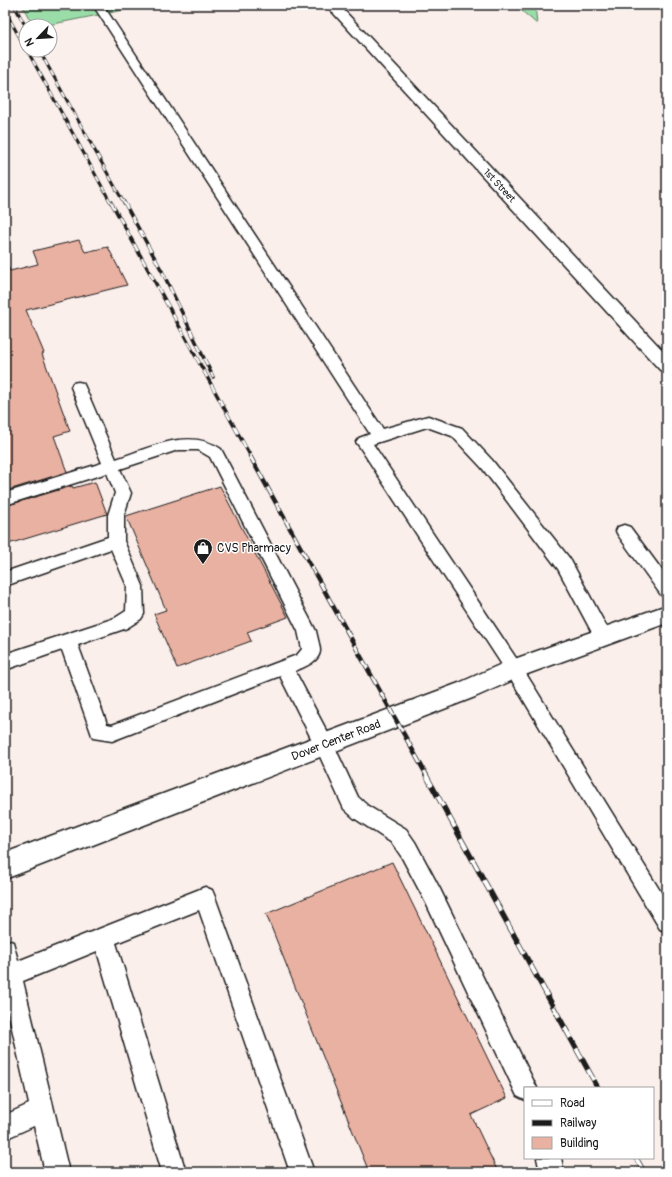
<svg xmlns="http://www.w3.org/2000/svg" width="672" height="1177" font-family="Pangolin,sans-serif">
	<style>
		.green { fill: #9bdda8; stroke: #5c7c62 }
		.building { fill: #e9b1a1; stroke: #1c1c1c }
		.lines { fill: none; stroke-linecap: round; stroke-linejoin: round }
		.service-casing { stroke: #1c1c1c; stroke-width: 3 }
		.minor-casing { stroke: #1c1c1c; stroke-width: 3 }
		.tertiary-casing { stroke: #1c1c1c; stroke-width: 3 }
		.service { fill: #fff; fill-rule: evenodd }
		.minor { fill: #fff; fill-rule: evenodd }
		.tertiary { fill: #fff; fill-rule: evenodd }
		.rail-far3-casing { stroke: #1c1c1c; stroke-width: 3 }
		.rail-far2-casing { stroke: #1c1c1c; stroke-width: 3.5 }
		.rail-far1-casing { stroke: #1c1c1c; stroke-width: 4.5 }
		.rail-casing { stroke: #1c1c1c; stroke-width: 5.5 }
		.rail-far3 { stroke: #fff; stroke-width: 2; stroke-dasharray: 6; stroke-linecap: butt }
		.rail-far2 { stroke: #fff; stroke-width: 2.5; stroke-dasharray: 8; stroke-linecap: butt }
		.rail-far1 { stroke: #fff; stroke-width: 3; stroke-dasharray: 9; stroke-linecap: butt }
		.rail { stroke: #fff; stroke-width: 4; stroke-dasharray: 12; stroke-linecap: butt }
		.labels { text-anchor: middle; stroke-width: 3; stroke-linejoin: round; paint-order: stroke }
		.far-street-label { font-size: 10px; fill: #1c1c1c; stroke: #fff }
		.poi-label { font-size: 12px; fill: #1c1c1c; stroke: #fff; text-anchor: start }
		.street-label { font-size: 12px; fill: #1c1c1c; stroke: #fff }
	</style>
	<rect width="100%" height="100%" fill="#fbefec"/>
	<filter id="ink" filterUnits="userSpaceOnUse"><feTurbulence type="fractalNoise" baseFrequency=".025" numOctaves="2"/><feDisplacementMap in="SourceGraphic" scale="8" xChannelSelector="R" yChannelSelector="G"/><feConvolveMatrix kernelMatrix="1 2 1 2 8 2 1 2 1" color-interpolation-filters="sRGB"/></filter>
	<g filter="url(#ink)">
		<g class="green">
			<path d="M 22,5 L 149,5 L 43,26 L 33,26 Z"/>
			<path d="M 515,5 L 535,5 L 537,24 Z"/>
		</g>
		<g class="building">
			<path d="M 79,240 L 85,252 L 108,247 L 127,285 L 26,310 L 44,353 L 42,354 L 70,431 L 54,436 L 67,472 L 5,491 L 5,261 L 10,271 L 38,264 L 33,251 Z"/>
			<path d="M 95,482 L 107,514 L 5,545 L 5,506 L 72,486 L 73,488 Z"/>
			<path d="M 220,486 L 288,617 L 247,632 L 251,641 L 177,668 L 154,614 L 166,610 L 126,516 Z"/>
			<path d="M 392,862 L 507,1098 L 471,1115 L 498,1172 L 369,1172 L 266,914 Z"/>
		</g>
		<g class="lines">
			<g class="service-casing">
				<g id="service">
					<path d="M 93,5 L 103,5 L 383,429 L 428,416 L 462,428 L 492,460 L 570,559 L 612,637 L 609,642 L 603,644 L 597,642 L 558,569 L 482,468 L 452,436 L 427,427 L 373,444 L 520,664 L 667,902 L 667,932 L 660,929 L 508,674 L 359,446 L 356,442 L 359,438 L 370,434 Z"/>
					<path d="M 78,382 L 83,383 L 85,387 L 116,459 C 150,448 189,427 221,449 L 316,631 C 317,637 320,645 320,651 C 319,662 304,667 295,671 L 331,739 L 358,797 L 368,806 L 406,829 L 415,842 L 440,889 L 537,1088 L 525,1088 L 525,1100 L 517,1096 L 426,903 L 401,856 L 392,843 L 354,818 L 344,809 L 317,750 L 280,676 L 112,741 L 93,738 L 62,650 L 5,670 L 5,654 L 115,618 L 126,611 L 127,586 L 111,549 L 5,586 L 5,572 L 108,537 L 108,515 L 115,493 L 107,473 L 5,505 L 5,493 L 102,463 L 71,387 L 73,383 ZM 178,450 L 198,450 L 210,457 L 298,631 L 302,649 L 297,655 L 112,725 L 107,724 L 78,645 L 127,628 L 141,619 L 144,614 L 143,586 L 124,541 L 124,515 L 131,493 L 120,469 Z"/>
					<path d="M 624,525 L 630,527 L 667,577 L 667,597 L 661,595 L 618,535 L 616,531 L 618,527 Z"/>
					<path d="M 205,887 L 212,890 L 215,897 L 314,1172 L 290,1172 L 199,910 L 116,943 L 186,1172 L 162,1172 L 97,951 L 23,981 L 69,1172 L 45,1172 L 34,1126 L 5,1139 L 5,1115 L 29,1104 L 5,997 L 5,939 L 13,942 L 18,961 Z"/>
					<path d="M 537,1158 L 561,1158 L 564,1172 L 540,1172 Z"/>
				</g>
			</g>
			<g class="minor-casing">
				<path id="minor" d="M 326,5 L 339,5 L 667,355 L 667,372 L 660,370 Z"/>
			</g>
			<g class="tertiary-casing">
				<path id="tertiary" d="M 667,605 L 667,623 L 522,676 L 475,697 L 5,879 L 5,853 L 459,683 L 506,662 Z"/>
			</g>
			<use href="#service" class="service"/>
			<use href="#minor" class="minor"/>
			<use href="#tertiary" class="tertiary"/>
			<g class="rail-far3-casing">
				<g id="rail-far3">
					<path d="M 14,5 L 26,27"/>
					<path d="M 5,11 L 26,49"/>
					<path d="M 27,50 L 111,203"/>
					<path d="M 39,50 L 124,203"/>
				</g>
			</g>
			<g class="rail-far2-casing">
				<g id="rail-far2">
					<path d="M 111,202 L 251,457"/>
					<path d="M 124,202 L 162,271 L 213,377"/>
				</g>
			</g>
			<g class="rail-far1-casing">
				<path id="rail-far1" d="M 250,456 L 427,776"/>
			</g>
			<g class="rail-casing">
				<g id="rail">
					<path d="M 426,775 L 598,1088"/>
					<path d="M 636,1158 L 644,1172"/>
				</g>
			</g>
			<use href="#rail-far3" class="rail-far3"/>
			<use href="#rail-far2" class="rail-far2"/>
			<use href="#rail-far1" class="rail-far1"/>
			<use href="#rail" class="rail"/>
		</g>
	</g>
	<defs>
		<g id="shop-pin" transform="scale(1)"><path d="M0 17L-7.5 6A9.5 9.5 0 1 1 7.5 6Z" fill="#1c1c1c" stroke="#fff"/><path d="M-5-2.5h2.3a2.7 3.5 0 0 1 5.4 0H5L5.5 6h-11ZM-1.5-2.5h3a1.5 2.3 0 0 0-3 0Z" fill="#fff"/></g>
	</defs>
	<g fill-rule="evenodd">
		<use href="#shop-pin" x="203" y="548"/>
	</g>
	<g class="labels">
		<g class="far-street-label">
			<text transform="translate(500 185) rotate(47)" y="4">1st Street</text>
		</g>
		<g class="poi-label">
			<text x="217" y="552">CVS Pharmacy</text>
		</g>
		<g class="street-label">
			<text transform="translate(336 740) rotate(-21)" y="4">Dover Center Road</text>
		</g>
	</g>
	<rect width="672" height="1177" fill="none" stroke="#fff" stroke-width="20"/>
	<rect x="10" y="10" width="652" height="1157" fill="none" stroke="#1c1c1c" stroke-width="1.5" filter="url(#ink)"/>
	<rect x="524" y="1087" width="130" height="72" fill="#ffffff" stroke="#a4a4a4"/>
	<rect x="532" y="1100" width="20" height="6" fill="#ffffff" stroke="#a4a4a4"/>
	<text x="560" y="1107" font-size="12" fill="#1c1c1c">Road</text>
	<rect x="532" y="1120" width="20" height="6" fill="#1c1c1c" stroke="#a4a4a4"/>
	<text x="560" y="1127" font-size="12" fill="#1c1c1c">Railway</text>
	<rect x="532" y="1137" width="20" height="12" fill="#e9b1a1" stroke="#a4a4a4"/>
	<text x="560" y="1147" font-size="12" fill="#1c1c1c">Building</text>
	<g transform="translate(38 38) rotate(245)"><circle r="19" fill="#ffffff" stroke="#a4a4a4"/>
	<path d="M0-3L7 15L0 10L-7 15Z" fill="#1c1c1c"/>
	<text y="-6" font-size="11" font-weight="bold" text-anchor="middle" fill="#1c1c1c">N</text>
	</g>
</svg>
